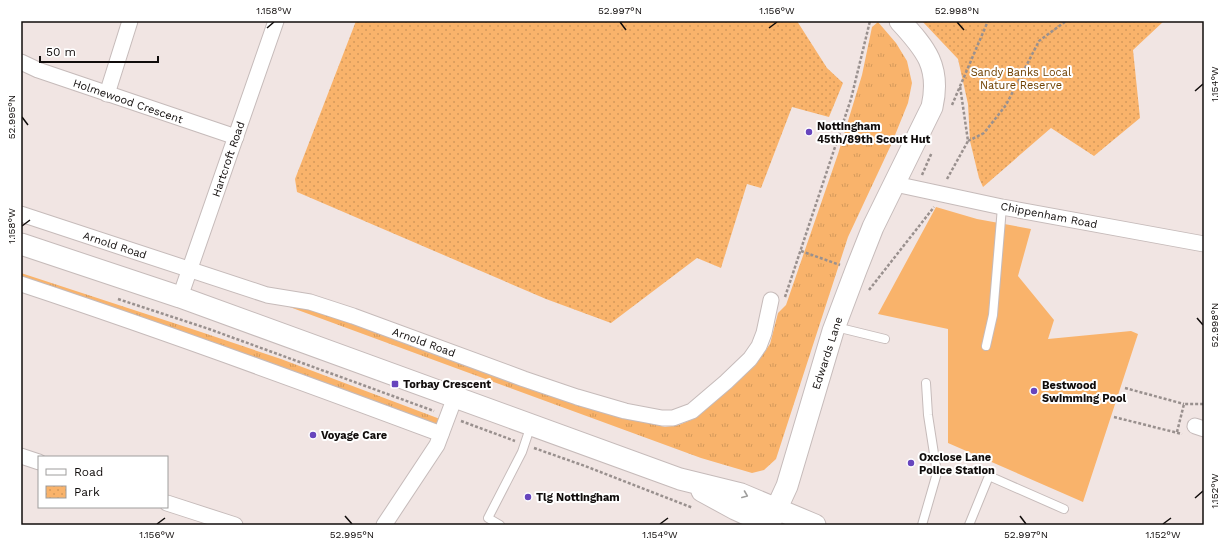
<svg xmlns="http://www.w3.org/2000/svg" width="1225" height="546" font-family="'Work Sans',sans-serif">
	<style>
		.grass { fill: url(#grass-tufts) }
		.park { fill: url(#park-dots) }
		.garden { fill: #f9b36b }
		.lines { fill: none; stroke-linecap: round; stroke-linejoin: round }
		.lane-casing { stroke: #c6bbba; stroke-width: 10 }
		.street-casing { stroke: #c6bbba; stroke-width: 17 }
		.secondary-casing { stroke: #c6bbba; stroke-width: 23 }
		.path { stroke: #99908e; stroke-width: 2.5; stroke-dasharray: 3 2; stroke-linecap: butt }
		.lane { stroke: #fff; stroke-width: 8 }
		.street { stroke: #fff; stroke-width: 15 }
		.secondary { stroke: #fff; stroke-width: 21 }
		.oneway { stroke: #9f9e9d }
		.ticks { fill: none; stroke: #100c0b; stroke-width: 1.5 }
		.poi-dot { fill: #6745bd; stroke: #fff; stroke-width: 1.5 }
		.labels { text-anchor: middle; stroke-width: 4; stroke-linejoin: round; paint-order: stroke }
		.park-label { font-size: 11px; fill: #6f4102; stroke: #fff }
		.street-label { font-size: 11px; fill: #100c0b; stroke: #fff }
		.poi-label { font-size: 11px; font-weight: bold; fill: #100c0b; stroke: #fff; text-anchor: start }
		.neatline { fill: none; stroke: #100c0b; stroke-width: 1.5 }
		.ticks-label { font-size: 10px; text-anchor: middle; fill: #100c0b }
	</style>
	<defs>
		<pattern id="grass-tufts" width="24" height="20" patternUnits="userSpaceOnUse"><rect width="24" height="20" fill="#f9b36b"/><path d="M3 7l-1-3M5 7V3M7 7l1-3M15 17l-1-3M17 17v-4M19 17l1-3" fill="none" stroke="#d4995b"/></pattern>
		<pattern id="park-dots" width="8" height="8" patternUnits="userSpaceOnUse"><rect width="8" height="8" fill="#f9b36b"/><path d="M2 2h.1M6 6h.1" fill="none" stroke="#d4995b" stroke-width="1.8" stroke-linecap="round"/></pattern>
	</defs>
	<rect width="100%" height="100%" fill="#f1e5e3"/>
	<g class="grass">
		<path d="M 878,22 L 896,43 L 907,61 L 912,83 L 908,103 L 891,145 L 848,237 L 776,459 L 764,470 L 752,473 L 701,458 L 276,302 L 312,308 L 585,406 L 665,427 L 679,425 L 695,418 L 756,364 L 770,344 L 778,313 L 786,305 L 838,154 L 862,75 L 872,27 Z"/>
		<path d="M 21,273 L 198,331 L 281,359 L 440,419 L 438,424 L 425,423 L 21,281 Z"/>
	</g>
	<g class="park">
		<path d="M 356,21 L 797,21 L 827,68 L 843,83 L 829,117 L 792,107 L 761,188 L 747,184 L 721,268 L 697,258 L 611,323 L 546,299 L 297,192 L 295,179 Z"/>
		<path d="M 922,21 L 1164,21 L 1133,50 L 1140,118 L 1094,156 L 1051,128 L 983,187 L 979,178 L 970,141 L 968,104 L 958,59 Z"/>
	</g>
	<path class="garden" d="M 936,207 L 977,219 L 1031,229 L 1018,276 L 1054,320 L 1048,339 L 1131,331 L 1138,334 L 1083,502 L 948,443 L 948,329 L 878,314 Z"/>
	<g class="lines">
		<g class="lane-casing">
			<g id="lane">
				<path d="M 836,327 L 885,339"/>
				<path d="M 986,346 L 993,315 L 1002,207"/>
				<path d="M 500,525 L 488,518 L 522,452 L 531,425"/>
				<path d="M 922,525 L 937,473 L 928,415 L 926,383"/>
				<path d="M 969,525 L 989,476 L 1064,509"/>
			</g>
		</g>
		<g class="street-casing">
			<g id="street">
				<path d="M 21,62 L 38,70 L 236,137"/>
				<path d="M 107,94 L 130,21"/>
				<path d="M 895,184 L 1002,207 L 1204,244"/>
				<path d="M 21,214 L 267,295 L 310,302 L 353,316 L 524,379 L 577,397 L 625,411 L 662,418 L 673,418 L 692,411 L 726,382 L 750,359 L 759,346 L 764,333 L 771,300"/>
				<path d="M 21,284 C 163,331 302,382 441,434"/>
				<path d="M 180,297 L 276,21"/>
				<path d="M 1195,426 L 1204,429"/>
				<path d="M 21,456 L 39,462"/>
				<path d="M 167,503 L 235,525"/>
				<path d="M 384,525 L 437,445 L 455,397"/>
			</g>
		</g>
		<g class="secondary-casing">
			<g id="secondary">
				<path d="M 21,244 L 180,297 L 680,479 L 741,494 L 815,525"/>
				<path d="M 702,491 L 735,509 L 770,525"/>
				<path d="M 769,525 L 787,486 L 833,331 L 856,270 L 873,227 L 932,107 C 941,67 926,49 900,21"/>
			</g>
		</g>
		<g class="path">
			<path d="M 952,105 L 988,21"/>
			<path d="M 968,141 L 984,133 L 1006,105 L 1039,41 L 1066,21"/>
			<path d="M 922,175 L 932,152"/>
			<path d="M 947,179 L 968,141 L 960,86"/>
			<path d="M 801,251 L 840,265"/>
			<path d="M 869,290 L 934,207"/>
			<path d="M 785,297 L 851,99 L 870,21"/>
			<path d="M 118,299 L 209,329 L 434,411"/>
			<path d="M 1125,388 L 1184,404"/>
			<path d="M 1114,417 L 1182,434"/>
			<path d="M 461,421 L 515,441"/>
			<path d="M 1177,432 L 1184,404 L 1204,404"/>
			<path d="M 534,448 L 585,466 L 693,508"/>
		</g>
		<use href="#lane" class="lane"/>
		<use href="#street" class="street"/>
		<use href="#secondary" class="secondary"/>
	</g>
	<defs><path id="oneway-chevron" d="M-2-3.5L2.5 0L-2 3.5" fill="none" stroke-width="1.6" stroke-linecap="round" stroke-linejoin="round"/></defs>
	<use class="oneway" href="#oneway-chevron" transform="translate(745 495) rotate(22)"/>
	<path class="ticks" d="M 620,22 L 626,30M 957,22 L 964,30M 267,28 L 274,22M 769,28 L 777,22M 1195,91 L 1203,84M 22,117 L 28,125M 22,226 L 30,220M 1197,318 L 1203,325M 1195,498 L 1203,491M 345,516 L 352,524M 1020,516 L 1026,524M 157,524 L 165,518M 660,524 L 668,518M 1163,524 L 1171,518"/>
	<g class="poi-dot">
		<circle cx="809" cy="132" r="4"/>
		<rect x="391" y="380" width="8" height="8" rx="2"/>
		<circle cx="1034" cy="391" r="4"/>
		<circle cx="313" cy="435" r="4"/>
		<circle cx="911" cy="463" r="4"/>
		<circle cx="528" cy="497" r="4"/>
	</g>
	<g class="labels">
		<g class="park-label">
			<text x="1021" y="76">Sandy Banks Local<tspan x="1021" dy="13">Nature Reserve</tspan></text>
		</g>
		<g class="street-label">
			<text transform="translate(128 101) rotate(19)" y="4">Holmewood Crescent</text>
			<text transform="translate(228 159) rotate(-71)" y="4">Hartcroft Road</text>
			<text transform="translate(1049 215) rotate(11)" y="4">Chippenham Road</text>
			<text transform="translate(115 245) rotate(18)" y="4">Arnold Road</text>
			<text transform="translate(424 342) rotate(20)" y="4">Arnold Road</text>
			<text transform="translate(827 353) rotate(-72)" y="4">Edwards Lane</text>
		</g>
		<g class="poi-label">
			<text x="817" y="130">Nottingham<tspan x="817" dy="13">45th/89th Scout Hut</tspan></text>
			<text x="403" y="388">Torbay Crescent</text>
			<text x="1042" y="389">Bestwood<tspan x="1042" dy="13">Swimming Pool</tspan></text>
			<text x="321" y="439">Voyage Care</text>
			<text x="919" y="461">Oxclose Lane<tspan x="919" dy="13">Police Station</tspan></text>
			<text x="536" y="501">Tlg Nottingham</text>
		</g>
	</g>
	<rect width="1225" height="546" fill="none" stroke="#ffffff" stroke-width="44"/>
	<rect x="38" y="456" width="130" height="52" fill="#ffffff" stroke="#9f9e9d"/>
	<rect x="46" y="469" width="20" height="6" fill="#ffffff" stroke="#9f9e9d"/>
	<text x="74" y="476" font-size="12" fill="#100c0b">Road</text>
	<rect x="46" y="486" width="20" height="12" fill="url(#park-dots)" stroke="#9f9e9d"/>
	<text x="74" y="496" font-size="12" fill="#100c0b">Park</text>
	<path d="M40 56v6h118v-6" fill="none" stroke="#100c0b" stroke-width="2"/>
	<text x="46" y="56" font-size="12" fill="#100c0b" stroke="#ffffff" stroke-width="3" paint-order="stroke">50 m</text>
	<rect x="22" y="22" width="1181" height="502" class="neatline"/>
	<g class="ticks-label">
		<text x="274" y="14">1.158°W</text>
		<text x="620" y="14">52.997°N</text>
		<text x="777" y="14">1.156°W</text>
		<text x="957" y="14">52.998°N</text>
		<text transform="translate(1214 84) rotate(-90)" y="4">1.154°W</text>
		<text transform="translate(11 117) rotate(-90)" y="4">52.995°N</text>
		<text transform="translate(11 226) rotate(-90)" y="4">1.158°W</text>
		<text transform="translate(1214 325) rotate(-90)" y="4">52.998°N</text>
		<text transform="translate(1214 491) rotate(-90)" y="4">1.152°W</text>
		<text x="157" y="538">1.156°W</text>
		<text x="352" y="538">52.995°N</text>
		<text x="660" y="538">1.154°W</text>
		<text x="1026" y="538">52.997°N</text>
		<text x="1163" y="538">1.152°W</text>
	</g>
</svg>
